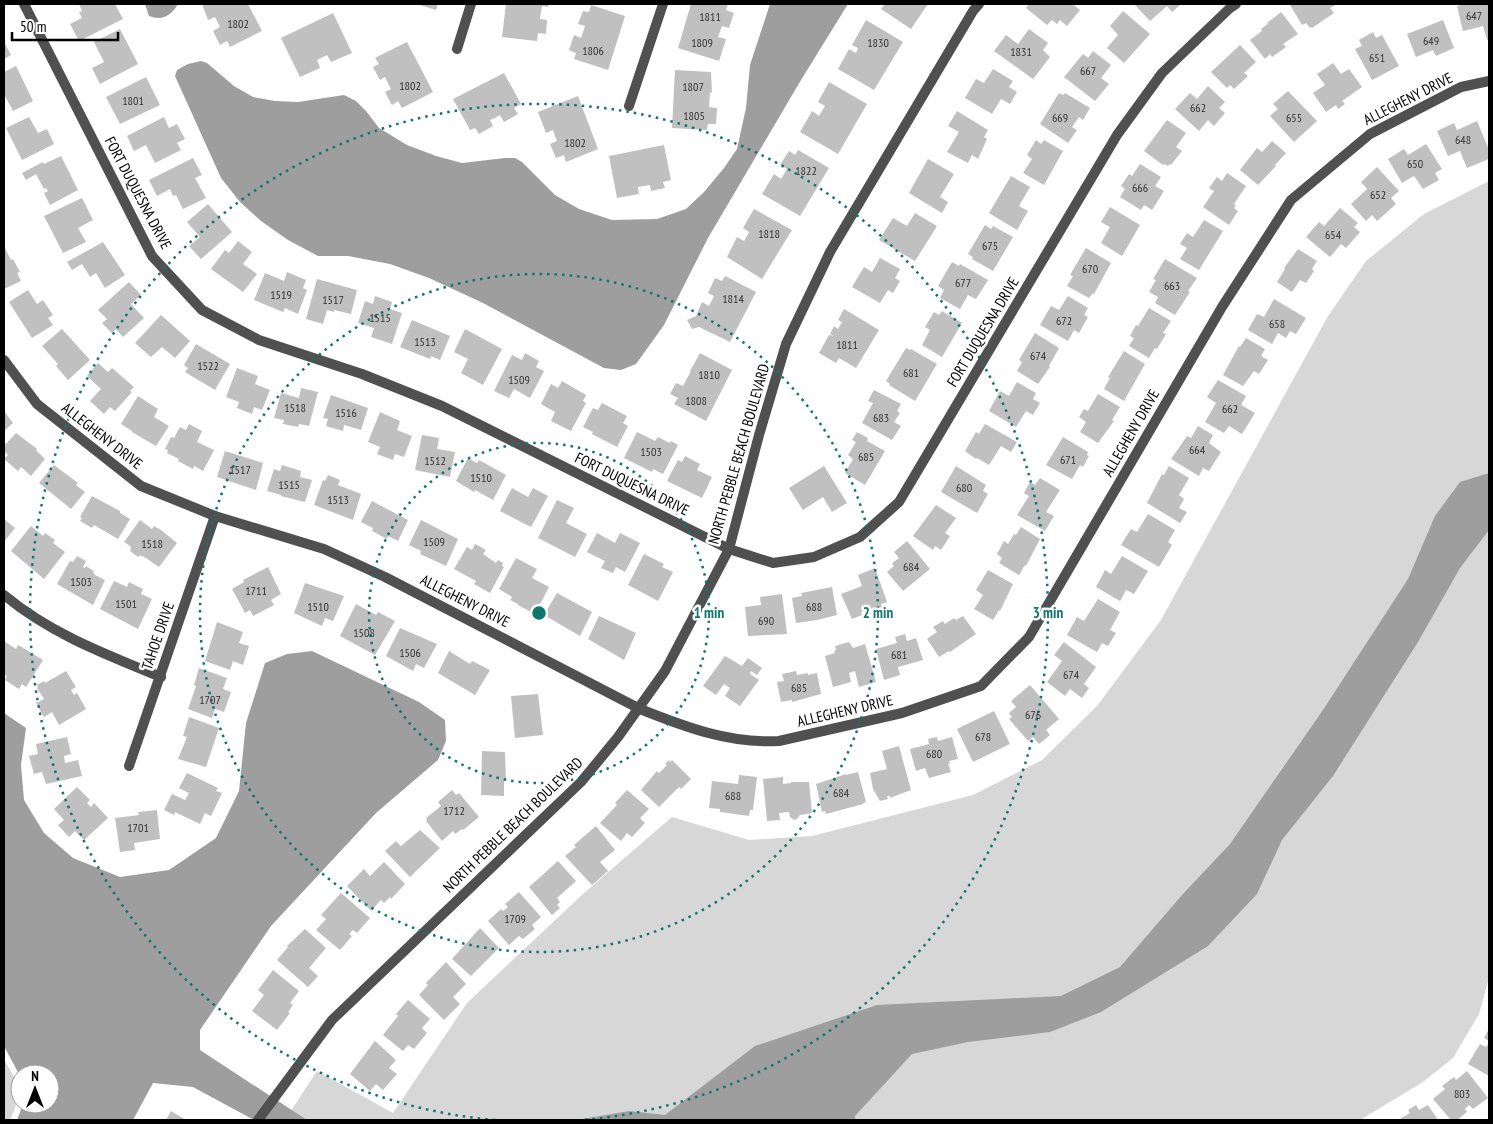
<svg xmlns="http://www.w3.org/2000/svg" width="1493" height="1124" font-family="'PT Sans Narrow',sans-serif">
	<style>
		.green { fill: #d7d7d7 }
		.water { fill: #9e9e9e }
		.building { fill: #c0c0c0 }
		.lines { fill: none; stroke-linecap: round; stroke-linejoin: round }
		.minor { stroke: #505050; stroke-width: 10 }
		.tertiary { stroke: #505050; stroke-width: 10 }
		.ring { fill: none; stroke: #0f766e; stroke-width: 2.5; stroke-dasharray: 2.5 5 }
		.labels { text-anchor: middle; stroke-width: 5; stroke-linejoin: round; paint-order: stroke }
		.number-label { font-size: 12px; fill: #303030 }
		.street-label { font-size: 15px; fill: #000; stroke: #fff }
		.centre { fill: #0f766e; stroke: #fff; stroke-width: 2.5 }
		.ring-label { font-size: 15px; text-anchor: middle; font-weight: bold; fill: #0f766e; stroke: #fff; stroke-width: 5; stroke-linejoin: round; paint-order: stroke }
	</style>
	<rect width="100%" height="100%" fill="#fff"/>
	<g class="green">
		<path d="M 1489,181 L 1489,978 L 1479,1014 L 1453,1058 L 1423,1082 L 1360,1120 L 285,1120 L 317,1071 L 393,1113 L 467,1003 L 584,893 L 672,817 L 749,840 L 812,836 L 973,795 L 1042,760 L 1097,706 L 1161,620 L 1328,316 L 1366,261 L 1424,214 Z"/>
		<path d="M 4,1060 C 20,1084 22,1094 10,1120 L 4,1120 Z"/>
	</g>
	<g class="water">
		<path d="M 145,4 L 178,4 C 171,16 162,21 149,16 Z"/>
		<path d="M 770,4 L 848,4 L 801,80 L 708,238 L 664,325 L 636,364 L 621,370 L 604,368 L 483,303 L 429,278 L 390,264 L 348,256 L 318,256 L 288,240 L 261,221 L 240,202 L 221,178 L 175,76 L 177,70 L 188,64 L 201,61 L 207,63 L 234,86 L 253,97 L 275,101 L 298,102 L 344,95 L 356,101 L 366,111 L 379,128 L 407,145 L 436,156 L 462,163 L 505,158 L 515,158 L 522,162 L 555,195 L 579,209 L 612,220 L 657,219 L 686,209 L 704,192 L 724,168 L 737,149 L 746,108 L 750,65 Z"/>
		<path d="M 1489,473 L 1489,530 L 1460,568 L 1418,642 L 1333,776 L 1282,840 L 1257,894 L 1208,946 L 1101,1012 L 1050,1032 L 968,1042 L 912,1054 L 855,1116 L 855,1120 L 577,1120 L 629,1111 L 665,1115 L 755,1046 L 877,1005 L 1061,996 L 1120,967 L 1182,895 L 1230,844 L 1323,710 L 1408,579 L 1435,516 L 1460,482 Z"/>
		<path d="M 312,651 L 419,702 L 445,720 L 446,741 L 438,760 L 376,813 L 271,926 L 200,1030 L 200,1050 L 307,1120 L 254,1120 L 193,1087 L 153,1083 L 133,1120 L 17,1120 L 23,1104 L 50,1104 L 50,1074 L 20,1074 L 20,1076 L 4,1046 L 4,713 L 26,728 L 21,765 L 24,800 L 44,833 L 73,858 L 120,877 L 169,870 L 216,838 L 239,791 L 246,723 L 265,663 L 287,654 Z"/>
	</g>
	<g class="building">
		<path d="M 79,4 L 115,4 L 123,19 L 79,41 L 70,24 L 82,18 L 79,12 L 82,11 Z"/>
		<path d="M 202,4 L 248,4 L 262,31 L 230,47 L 227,41 L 220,45 L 213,31 L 220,27 L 215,17 L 208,20 Z"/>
		<path d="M 417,4 L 438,4 L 436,10 Z"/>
		<path d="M 506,4 L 549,4 L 548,7 L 542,6 L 541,12 L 540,19 L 547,20 L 546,34 L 538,33 L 537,41 L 502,37 Z"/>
		<path d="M 691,4 L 728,4 L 726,10 L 734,13 L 729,28 L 722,26 L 718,37 L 726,39 L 719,61 L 678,48 Z"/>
		<path d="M 885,4 L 928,4 L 911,29 L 881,9 Z"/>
		<path d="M 1029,4 L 1075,4 L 1074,5 L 1080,10 L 1067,26 L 1060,20 L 1057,24 L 1052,20 L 1047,25 L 1026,8 Z"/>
		<path d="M 1134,4 L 1181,4 L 1172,12 L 1167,6 L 1150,21 Z"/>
		<path d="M 1292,4 L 1337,4 L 1330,8 L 1334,13 L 1312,28 L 1311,27 L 1310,28 L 1306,23 L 1302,25 L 1290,5 Z"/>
		<path d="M 1465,4 L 1489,4 L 1489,39 L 1487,40 L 1483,26 L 1463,31 L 1457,6 Z"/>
		<path d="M 591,5 L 625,16 L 608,70 L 574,59 L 576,53 L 569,50 L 574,35 L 581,38 L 585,26 L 578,24 L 583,11 L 589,12 Z"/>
		<path d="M 1123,11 L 1150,34 L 1124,63 L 1107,48 L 1118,35 L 1110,26 Z"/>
		<path d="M 1281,12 L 1298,34 L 1283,44 L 1286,47 L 1272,57 L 1270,54 L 1265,59 L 1250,40 L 1262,31 L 1261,29 L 1268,24 L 1267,23 Z"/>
		<path d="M 333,13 L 352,53 L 331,62 L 327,55 L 317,60 L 320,68 L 300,77 L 281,38 Z"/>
		<path d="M 866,20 L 903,42 L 874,90 L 838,69 L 849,49 L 856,53 L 858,48 L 852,45 Z"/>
		<path d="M 1443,20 L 1454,48 L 1436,56 L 1433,50 L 1416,57 L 1407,34 Z"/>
		<path d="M 120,29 L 138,64 L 100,84 L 92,68 L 104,62 L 94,42 Z"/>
		<path d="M 1029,29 L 1048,43 L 1043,50 L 1050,57 L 1033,79 L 994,51 L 1006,35 L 1018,44 Z"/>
		<path d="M 1373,32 L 1376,38 L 1382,35 L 1399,66 L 1372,80 L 1355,49 L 1362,46 L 1359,40 Z"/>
		<path d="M 4,42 L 11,55 L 4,59 Z"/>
		<path d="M 407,42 L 433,92 L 402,108 L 398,101 L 392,105 L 385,92 L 391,89 L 385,77 L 380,80 L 373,67 L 379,64 L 375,58 Z"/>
		<path d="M 1240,45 L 1256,62 L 1244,73 L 1248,76 L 1234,89 L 1230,85 L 1227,88 L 1211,72 Z"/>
		<path d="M 1093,51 L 1111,65 L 1101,78 L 1109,84 L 1095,101 L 1064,77 L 1083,54 L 1088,58 Z"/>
		<path d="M 1333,63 L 1341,74 L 1349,69 L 1362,87 L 1342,101 L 1345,104 L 1338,109 L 1336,105 L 1326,112 L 1313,93 L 1325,85 L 1317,74 Z"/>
		<path d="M 16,66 L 33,101 L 13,111 L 5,96 L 4,96 L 4,72 Z"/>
		<path d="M 993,69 L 1013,81 L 1009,87 L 1017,92 L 1010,104 L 1001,99 L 992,114 L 965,98 L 976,79 L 984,83 Z"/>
		<path d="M 675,70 L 711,72 L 712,93 L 710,92 L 709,107 L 717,108 L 716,124 L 708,124 L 707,130 L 672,128 Z"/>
		<path d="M 504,73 L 521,104 L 514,108 L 518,114 L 504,122 L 500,115 L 495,118 L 490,120 L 493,126 L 479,134 L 475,128 L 470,130 L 453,99 Z"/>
		<path d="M 146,77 L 160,105 L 120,124 L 106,97 Z"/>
		<path d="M 829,82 L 867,104 L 838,154 L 800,132 L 812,111 L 819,116 L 825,106 L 818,102 Z"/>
		<path d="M 1208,86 L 1225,102 L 1219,108 L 1225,113 L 1214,126 L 1208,120 L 1199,131 L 1175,109 L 1190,93 L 1197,99 Z"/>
		<path d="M 1288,91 L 1317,121 L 1294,142 L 1270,116 L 1278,109 L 1273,104 Z"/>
		<path d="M 1059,93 L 1063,95 L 1065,93 L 1090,108 L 1083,120 L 1079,117 L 1072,127 L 1077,130 L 1068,143 L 1040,124 Z"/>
		<path d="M 578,96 L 598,149 L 566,162 L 564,155 L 556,158 L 550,144 L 557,141 L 555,136 L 553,130 L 546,133 L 538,112 Z"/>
		<path d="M 957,111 L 988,130 L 984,137 L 987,139 L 978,159 L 972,155 L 968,163 L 947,152 L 959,132 L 948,126 Z"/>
		<path d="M 29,117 L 38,133 L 47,129 L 54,144 L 22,160 L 6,128 Z"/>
		<path d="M 164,117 L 169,128 L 177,124 L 185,139 L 177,143 L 181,150 L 155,163 L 146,145 L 134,151 L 127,136 Z"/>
		<path d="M 1167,120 L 1186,133 L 1176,147 L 1182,151 L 1171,165 L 1170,164 L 1168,166 L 1164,164 L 1163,165 L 1144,151 Z"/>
		<path d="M 1477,121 L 1489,150 L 1489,159 L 1467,168 L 1460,151 L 1448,156 L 1437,131 L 1454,123 L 1457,130 Z"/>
		<path d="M 1036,140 L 1041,144 L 1044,140 L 1063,151 L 1044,185 L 1023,173 L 1032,159 L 1027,155 Z"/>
		<path d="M 1272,141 L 1286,153 L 1275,165 L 1276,166 L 1258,185 L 1240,170 L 1257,148 L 1262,152 Z"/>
		<path d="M 1426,144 L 1442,169 L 1435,173 L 1439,180 L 1423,189 L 1414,176 L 1402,183 L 1388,159 L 1404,149 L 1408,155 Z"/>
		<path d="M 664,145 L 671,180 L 663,182 L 665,188 L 651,191 L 650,185 L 638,187 L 639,194 L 617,198 L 609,156 Z"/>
		<path d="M 798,150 L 829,168 L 800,216 L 762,194 L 774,174 L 781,179 L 787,169 L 780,165 L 789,151 L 795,155 Z"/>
		<path d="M 61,156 L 78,190 L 50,205 L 44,193 L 48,191 L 46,188 L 44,189 L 36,174 L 26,180 L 22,173 L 43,162 L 44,164 Z"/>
		<path d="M 193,158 L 202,175 L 195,178 L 206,198 L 183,209 L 176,195 L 173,196 L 170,189 L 157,196 L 149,180 Z"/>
		<path d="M 928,159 L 954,174 L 940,197 L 948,202 L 942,213 L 909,193 Z"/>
		<path d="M 1140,164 L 1161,177 L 1155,186 L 1164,191 L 1152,210 L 1144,205 L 1141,210 L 1120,197 L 1125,189 L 1121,186 L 1129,174 L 1132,176 Z"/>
		<path d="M 1377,167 L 1399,191 L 1391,198 L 1396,204 L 1377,221 L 1372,215 L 1366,221 L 1351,204 L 1367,189 L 1361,182 Z"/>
		<path d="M 1227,173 L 1246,186 L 1234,204 L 1236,206 L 1234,208 L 1238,211 L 1229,225 L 1203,207 L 1214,191 L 1209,188 L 1217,177 L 1222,181 Z"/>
		<path d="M 1011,176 L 1030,187 L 1019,206 L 1028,211 L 1017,230 L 989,213 Z"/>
		<path d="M 82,198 L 93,220 L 78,228 L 86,242 L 63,253 L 44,216 Z"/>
		<path d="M 208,204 L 232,232 L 201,259 L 189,246 L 200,237 L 187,222 Z"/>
		<path d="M 1110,207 L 1140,225 L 1122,256 L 1101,243 L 1110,227 L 1101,222 Z"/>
		<path d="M 1340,208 L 1358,223 L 1354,227 L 1360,232 L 1346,248 L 1341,244 L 1330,257 L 1306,237 L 1319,222 L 1324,226 Z"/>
		<path d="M 754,209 L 792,230 L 762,279 L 727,257 L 737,237 L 744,241 L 749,232 L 743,228 Z"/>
		<path d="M 915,213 L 937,226 L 915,261 L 879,240 L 893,218 L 907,226 Z"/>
		<path d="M 1204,220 L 1223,231 L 1199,270 L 1180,259 L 1187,248 L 1180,244 L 1187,233 L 1193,237 Z"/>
		<path d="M 985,225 L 991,229 L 993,226 L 1013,237 L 993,271 L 972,259 L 973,257 L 968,254 Z"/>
		<path d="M 238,241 L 252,252 L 243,264 L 257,274 L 243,292 L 211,269 L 225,250 L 229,253 Z"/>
		<path d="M 103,242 L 125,275 L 105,288 L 96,273 L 90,277 L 82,264 L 72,270 L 67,262 Z"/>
		<path d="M 4,246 L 11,260 L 13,259 L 20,272 L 17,273 L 21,281 L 4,289 Z"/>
		<path d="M 1086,248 L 1111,263 L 1094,294 L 1093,293 L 1089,298 L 1067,286 L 1073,276 L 1070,275 Z"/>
		<path d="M 1298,249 L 1317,261 L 1312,269 L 1314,271 L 1306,283 L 1300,280 L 1292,292 L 1277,282 L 1285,269 L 1284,268 Z"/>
		<path d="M 880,258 L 900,269 L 895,278 L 900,281 L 893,293 L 888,290 L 880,303 L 852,287 L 864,267 L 872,272 Z"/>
		<path d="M 1165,259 L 1197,278 L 1188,291 L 1190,292 L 1175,315 L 1155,303 L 1158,297 L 1149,292 L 1156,280 L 1153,279 Z"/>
		<path d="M 952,262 L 959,266 L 960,264 L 988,280 L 976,299 L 968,295 L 960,309 L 940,298 L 944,290 L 938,286 Z"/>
		<path d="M 287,272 L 306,280 L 303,288 L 307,290 L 298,314 L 285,308 L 283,312 L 254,300 L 265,273 L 284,281 Z"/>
		<path d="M 725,276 L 756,292 L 730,342 L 699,327 L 692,329 L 687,320 L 696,316 L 702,302 L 709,306 L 714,296 L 708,293 L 715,278 L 722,281 Z"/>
		<path d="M 317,279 L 357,290 L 351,314 L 334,310 L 334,312 L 327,310 L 323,324 L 306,319 Z"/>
		<path d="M 129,282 L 141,295 L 131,304 L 144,318 L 123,337 L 116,329 L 112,333 L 102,323 L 107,319 L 98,310 Z"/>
		<path d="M 28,290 L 37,304 L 43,300 L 53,315 L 48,318 L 53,325 L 32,338 L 9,302 Z"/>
		<path d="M 375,296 L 392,302 L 390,309 L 402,313 L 392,344 L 371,337 L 374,328 L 358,323 L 365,301 L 373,304 Z"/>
		<path d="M 1068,296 L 1088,308 L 1084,315 L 1088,317 L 1079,333 L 1074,330 L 1068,341 L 1040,325 L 1051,306 L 1059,310 Z"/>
		<path d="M 1274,299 L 1306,318 L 1296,334 L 1290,331 L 1286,338 L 1278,333 L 1272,344 L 1248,330 L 1257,314 L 1264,317 Z"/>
		<path d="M 1149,308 L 1171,321 L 1163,333 L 1166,334 L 1157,349 L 1155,348 L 1149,358 L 1129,346 L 1134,338 L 1130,336 L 1136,325 L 1138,326 Z"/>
		<path d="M 844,309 L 879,330 L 856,368 L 839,358 L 836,363 L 819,353 L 829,335 L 834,336 L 830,334 L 834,326 L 838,329 L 842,322 L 838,320 Z"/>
		<path d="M 942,311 L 962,323 L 942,357 L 922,345 L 930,330 L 925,327 L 934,312 L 939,315 Z"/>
		<path d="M 161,315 L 190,341 L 175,358 L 162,347 L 151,357 L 135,343 Z"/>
		<path d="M 412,320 L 450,336 L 440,360 L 431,356 L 430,359 L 400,347 Z"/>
		<path d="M 62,329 L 90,360 L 68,380 L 56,366 L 58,364 L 42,346 Z"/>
		<path d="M 465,329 L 502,349 L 483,385 L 461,373 L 468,359 L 454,352 Z"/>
		<path d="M 1035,333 L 1059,348 L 1049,366 L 1050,367 L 1038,384 L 1017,371 L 1022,362 L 1019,360 Z"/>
		<path d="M 1246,338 L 1265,349 L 1261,356 L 1268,360 L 1259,374 L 1254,371 L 1243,386 L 1223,375 L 1239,346 L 1240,347 Z"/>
		<path d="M 196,344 L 230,364 L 215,390 L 185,372 L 188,368 L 184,365 Z"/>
		<path d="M 906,348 L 910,350 L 911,349 L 937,364 L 915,401 L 889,385 L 890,384 L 886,381 Z"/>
		<path d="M 1124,351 L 1145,364 L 1124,401 L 1104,389 L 1110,378 L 1108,377 Z"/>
		<path d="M 525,353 L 539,361 L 536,367 L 544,371 L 530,398 L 514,389 L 509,398 L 494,391 L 512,355 L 522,360 Z"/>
		<path d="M 700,353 L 732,370 L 706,421 L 674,404 L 678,398 L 670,394 L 676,383 L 683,386 L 691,371 L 690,371 Z"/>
		<path d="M 98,363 L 108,372 L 112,368 L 134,387 L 130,391 L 132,392 L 115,411 L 110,407 L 104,414 L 90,401 L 101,389 L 87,376 Z"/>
		<path d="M 237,368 L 258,376 L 255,384 L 270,390 L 262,410 L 254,407 L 252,414 L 237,408 L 239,402 L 226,397 Z"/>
		<path d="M 1218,380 L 1246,396 L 1241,405 L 1255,413 L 1242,434 L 1229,426 L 1224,433 L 1205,422 L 1216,403 L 1207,397 Z"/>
		<path d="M 562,381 L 586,395 L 583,401 L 586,403 L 571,431 L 551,421 L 555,412 L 541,404 L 551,384 L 558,388 Z"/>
		<path d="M 1017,382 L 1036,393 L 1033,399 L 1040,403 L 1033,415 L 1026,411 L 1016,427 L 989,411 L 1000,391 L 1009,396 Z"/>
		<path d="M 301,388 L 318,392 L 309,426 L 299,424 L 298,427 L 283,424 L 284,420 L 274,418 L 281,393 L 299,398 Z"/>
		<path d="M 874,390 L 901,404 L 897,411 L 900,413 L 894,422 L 901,426 L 892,440 L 862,423 L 873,403 L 868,401 Z"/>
		<path d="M 1098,394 L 1120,407 L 1112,420 L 1114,421 L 1098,443 L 1080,432 L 1086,422 L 1079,417 L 1084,409 L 1088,411 Z"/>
		<path d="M 331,395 L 368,408 L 361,430 L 344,425 L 343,431 L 326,426 L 328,419 L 323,418 Z"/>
		<path d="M 138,396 L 158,409 L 154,417 L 169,426 L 156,446 L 132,432 L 132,431 L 121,424 Z"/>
		<path d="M 602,403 L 627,416 L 623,423 L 628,426 L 617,447 L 592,434 L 593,432 L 583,427 L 593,408 L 598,410 Z"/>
		<path d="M 4,411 L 13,423 L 4,431 Z"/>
		<path d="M 380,412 L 400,421 L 397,430 L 412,436 L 404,457 L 395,454 L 393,460 L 377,454 L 380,447 L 368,442 Z"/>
		<path d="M 189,424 L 202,431 L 197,442 L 214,450 L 203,471 L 194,466 L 193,469 L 178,461 L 179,459 L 167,453 L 168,450 L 165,449 L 171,437 L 174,438 L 180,427 L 186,430 Z"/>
		<path d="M 985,424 L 1017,442 L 1011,452 L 1001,446 L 989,465 L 977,458 L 976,459 L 965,451 L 976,432 L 979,434 Z"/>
		<path d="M 1198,426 L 1213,435 L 1209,443 L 1221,452 L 1209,471 L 1203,468 L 1199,476 L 1171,459 L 1187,436 L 1191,438 Z"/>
		<path d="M 637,432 L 655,441 L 658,437 L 670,443 L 671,441 L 678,445 L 663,474 L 653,469 L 652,472 L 624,458 Z"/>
		<path d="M 857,432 L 868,438 L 867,441 L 885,451 L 865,485 L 845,473 L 853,459 L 848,455 L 856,442 L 852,440 Z"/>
		<path d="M 16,433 L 37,449 L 36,450 L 45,459 L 31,476 L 21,467 L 18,471 L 4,459 L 8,455 L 4,451 L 4,446 Z"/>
		<path d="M 422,435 L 439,438 L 437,449 L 455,452 L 450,477 L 415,470 Z"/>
		<path d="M 1063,437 L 1088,452 L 1087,455 L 1089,456 L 1083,467 L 1080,465 L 1072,479 L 1046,465 Z"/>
		<path d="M 225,451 L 263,463 L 256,490 L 217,477 Z"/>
		<path d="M 685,456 L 700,464 L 697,470 L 712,477 L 702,498 L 667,481 L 678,460 L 682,462 Z"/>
		<path d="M 468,458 L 477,463 L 479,460 L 506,475 L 493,500 L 475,490 L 474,492 L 456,481 Z"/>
		<path d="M 54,465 L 78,483 L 76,485 L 85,492 L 71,509 L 39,483 Z"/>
		<path d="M 282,465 L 301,471 L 300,477 L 312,480 L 305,502 L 281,496 L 281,495 L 267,491 L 274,469 L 280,471 Z"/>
		<path d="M 824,466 L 847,503 L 832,512 L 823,497 L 803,510 L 789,488 Z"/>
		<path d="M 956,466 L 986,485 L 983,491 L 988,494 L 977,513 L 941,492 Z"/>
		<path d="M 1169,466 L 1189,478 L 1179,495 L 1184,499 L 1179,508 L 1187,512 L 1180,523 L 1147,503 L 1162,474 L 1164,475 Z"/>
		<path d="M 328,475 L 340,480 L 338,485 L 361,494 L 353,520 L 314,505 L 323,480 L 325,481 Z"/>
		<path d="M 1040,478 L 1060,490 L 1046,512 L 1054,516 L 1045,531 L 1017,515 L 1029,496 L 1024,493 L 1030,482 L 1035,485 Z"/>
		<path d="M 512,488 L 528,497 L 533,488 L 548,496 L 531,527 L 500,511 Z"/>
		<path d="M 92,496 L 120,511 L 120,513 L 130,519 L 118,539 L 94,525 L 92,528 L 80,521 L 82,518 L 80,517 Z"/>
		<path d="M 557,500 L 574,508 L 566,523 L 587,534 L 575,557 L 538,538 Z"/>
		<path d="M 372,501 L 408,520 L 398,541 L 388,536 L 387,539 L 372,531 L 373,528 L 361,522 Z"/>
		<path d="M 936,505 L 956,518 L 945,533 L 950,536 L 941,550 L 935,546 L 933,550 L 913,536 Z"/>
		<path d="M 1148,514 L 1175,530 L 1168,542 L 1172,545 L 1159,567 L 1121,545 L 1131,529 L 1137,532 Z"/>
		<path d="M 4,519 L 15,528 L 4,542 Z"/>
		<path d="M 140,520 L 152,529 L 154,526 L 161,530 L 177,543 L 159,567 L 143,556 L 142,557 L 140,555 L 138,557 L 130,551 L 131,549 L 130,546 L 124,542 Z"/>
		<path d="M 421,520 L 458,539 L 446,566 L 420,554 L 421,551 L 409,545 Z"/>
		<path d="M 31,526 L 43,536 L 45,533 L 55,540 L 53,543 L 65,552 L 44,579 L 11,551 Z"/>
		<path d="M 1021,527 L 1040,539 L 1026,566 L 1025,565 L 1019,575 L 999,563 L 1002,558 L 997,554 L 1004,541 L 1008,544 L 1014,534 L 1016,535 Z"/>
		<path d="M 597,533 L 615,543 L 620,533 L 640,543 L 625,572 L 616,567 L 613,573 L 601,568 L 605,561 L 587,552 Z"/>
		<path d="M 907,541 L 930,569 L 903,591 L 887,572 L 894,566 L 892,563 L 899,558 L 894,552 Z"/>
		<path d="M 475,544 L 486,550 L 483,554 L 496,563 L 498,560 L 503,563 L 502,566 L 504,567 L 490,593 L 474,584 L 476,581 L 454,569 L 467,547 L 472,550 Z"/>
		<path d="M 644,554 L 664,564 L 662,567 L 673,572 L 658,601 L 628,585 Z"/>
		<path d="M 77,556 L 86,561 L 83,567 L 85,568 L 86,566 L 94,571 L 93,572 L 95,575 L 105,580 L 93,605 L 57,584 L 70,561 L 73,562 Z"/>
		<path d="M 1122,556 L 1148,571 L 1134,594 L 1126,590 L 1120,601 L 1096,587 L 1105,570 L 1111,574 Z"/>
		<path d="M 516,558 L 537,569 L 532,578 L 549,587 L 535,614 L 518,605 L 518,604 L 510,600 L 512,597 L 499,589 Z"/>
		<path d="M 268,567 L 281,594 L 271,600 L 274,605 L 253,616 L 250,610 L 245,613 L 232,589 L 244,582 L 243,580 Z"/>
		<path d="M 875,568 L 887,602 L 881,604 L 883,611 L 869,616 L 866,610 L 861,612 L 862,615 L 852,619 L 841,594 L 862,586 L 858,575 Z"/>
		<path d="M 988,570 L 1013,584 L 1000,611 L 999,610 L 993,620 L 974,609 L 983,595 L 976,590 Z"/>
		<path d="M 114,581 L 127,587 L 129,582 L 143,589 L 141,594 L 152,599 L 138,629 L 100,609 Z"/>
		<path d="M 305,583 L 344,596 L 333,621 L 325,618 L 322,626 L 294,613 Z"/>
		<path d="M 832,587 L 837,615 L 817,620 L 796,623 L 792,598 L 802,596 L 801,593 Z"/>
		<path d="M 557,593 L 592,612 L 580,636 L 544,615 Z"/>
		<path d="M 782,594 L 787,634 L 748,636 L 745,607 L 761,605 L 760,597 Z"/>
		<path d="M 1098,599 L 1120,612 L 1110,630 L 1116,633 L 1108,646 L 1102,643 L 1097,652 L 1067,635 L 1077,617 L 1084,621 Z"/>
		<path d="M 356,604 L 376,615 L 378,612 L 395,621 L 375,655 L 340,636 Z"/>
		<path d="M 599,616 L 636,633 L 624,660 L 588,639 Z"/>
		<path d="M 963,616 L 976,634 L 950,652 L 949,651 L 939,657 L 927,639 L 937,632 L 933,627 L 943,621 L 945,624 L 954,618 L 956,620 Z"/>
		<path d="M 217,622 L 243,632 L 239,643 L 249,646 L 243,665 L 233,661 L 230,670 L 205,661 Z"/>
		<path d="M 400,628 L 437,644 L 424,668 L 416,664 L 413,671 L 386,656 Z"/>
		<path d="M 905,634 L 907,641 L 916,638 L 923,660 L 898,667 L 900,675 L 884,680 L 876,649 L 897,643 L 895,637 Z"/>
		<path d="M 4,641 L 16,649 L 18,645 L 25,649 L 43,660 L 26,687 L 22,684 L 19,689 L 5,680 L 7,676 L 4,674 Z"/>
		<path d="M 849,642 L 853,648 L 865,644 L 876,682 L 859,687 L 855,671 L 849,673 L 851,682 L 833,687 L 825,656 L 835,653 L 834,651 L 836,650 L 835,646 Z"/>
		<path d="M 1064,642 L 1096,667 L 1084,684 L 1089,688 L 1082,698 L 1070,689 L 1065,696 L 1047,682 L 1062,661 L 1054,655 Z"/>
		<path d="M 449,651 L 470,664 L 472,661 L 490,670 L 475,695 L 438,673 Z"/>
		<path d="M 725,656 L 742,666 L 748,658 L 762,668 L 757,675 L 751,671 L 750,674 L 759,680 L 740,706 L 725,696 L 730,688 L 724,684 L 716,695 L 703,686 Z"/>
		<path d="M 199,668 L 227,678 L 223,689 L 231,692 L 224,712 L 215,709 L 212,718 L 188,709 L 196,686 L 194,685 Z"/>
		<path d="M 66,671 L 76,687 L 71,690 L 74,695 L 77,693 L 86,709 L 59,725 L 52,712 L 44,717 L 36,703 L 44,699 L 37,688 L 38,687 L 37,685 L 44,681 L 45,683 Z"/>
		<path d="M 796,671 L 797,675 L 808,673 L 808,675 L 817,673 L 821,694 L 792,702 L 792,700 L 781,702 L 777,682 L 784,681 L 782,674 Z"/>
		<path d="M 1030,685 L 1059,719 L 1046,730 L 1050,735 L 1039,744 L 1033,737 L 1028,741 L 1009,719 L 1012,717 L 1009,713 L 1016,707 L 1011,701 Z"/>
		<path d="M 538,694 L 543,735 L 515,738 L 511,696 Z"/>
		<path d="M 994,711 L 1010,744 L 973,762 L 957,729 Z"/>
		<path d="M 189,717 L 219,728 L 206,767 L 178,759 L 187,737 L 183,736 Z"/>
		<path d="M 67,737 L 71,754 L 64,756 L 65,763 L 78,760 L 82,776 L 46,784 L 42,772 L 34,774 L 29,756 L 38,754 L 36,744 Z"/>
		<path d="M 937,737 L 938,741 L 952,737 L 958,759 L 949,761 L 950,764 L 948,764 L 951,772 L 929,778 L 925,768 L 916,771 L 910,749 L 929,744 L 928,739 Z"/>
		<path d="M 899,746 L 911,790 L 890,798 L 890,796 L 887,796 L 888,799 L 880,801 L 873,789 L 870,773 L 887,769 L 882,751 Z"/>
		<path d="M 482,751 L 505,752 L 506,781 L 504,781 L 504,796 L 481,795 Z"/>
		<path d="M 669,760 L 670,762 L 672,760 L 691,779 L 681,789 L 679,787 L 659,807 L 641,790 L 657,771 L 659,773 L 667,765 L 665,764 Z"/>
		<path d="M 858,772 L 866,802 L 863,803 L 863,804 L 826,814 L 825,811 L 822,812 L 816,784 L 846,774 L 846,775 Z"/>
		<path d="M 187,773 L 218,788 L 216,791 L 222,793 L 211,816 L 205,813 L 200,824 L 175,812 L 174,815 L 164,810 L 172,794 L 185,800 L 189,793 L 179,788 Z"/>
		<path d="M 739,775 L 757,777 L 753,810 L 750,810 L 749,816 L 720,812 L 720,809 L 709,808 L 712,781 L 738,784 Z"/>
		<path d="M 783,777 L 783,784 L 791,783 L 791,782 L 809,782 L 812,813 L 800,815 L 797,819 L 794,820 L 790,817 L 789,812 L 779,813 L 780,820 L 767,821 L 763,779 Z"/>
		<path d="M 77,787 L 90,800 L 87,803 L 91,807 L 94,803 L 108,818 L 84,840 L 75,831 L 69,837 L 58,825 L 64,820 L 54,809 Z"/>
		<path d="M 452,790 L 456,795 L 459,793 L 479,817 L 463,830 L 462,829 L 455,834 L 453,831 L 442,841 L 426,821 L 427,820 L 426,818 L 441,806 L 438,802 Z"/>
		<path d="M 627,790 L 649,809 L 640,818 L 645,823 L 632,837 L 627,833 L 621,841 L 600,823 L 617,805 L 615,803 Z"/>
		<path d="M 157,810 L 160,839 L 134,843 L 135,850 L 120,852 L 115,818 L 139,815 L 138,812 Z"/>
		<path d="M 596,826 L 615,850 L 600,862 L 608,871 L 592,885 L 565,856 L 576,847 L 574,845 Z"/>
		<path d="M 420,830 L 440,848 L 410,877 L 385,851 L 396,841 L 401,846 Z"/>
		<path d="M 558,861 L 576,881 L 557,898 L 560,902 L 557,905 L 560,908 L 552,915 L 529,887 Z"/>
		<path d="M 384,862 L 405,884 L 391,899 L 390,897 L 384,903 L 381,900 L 371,911 L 347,886 L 364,869 L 370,876 Z"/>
		<path d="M 519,892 L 541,917 L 532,925 L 535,929 L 523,939 L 519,936 L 509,945 L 488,921 L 501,909 L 503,911 L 508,907 L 505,904 Z"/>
		<path d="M 341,893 L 370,918 L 357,933 L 353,930 L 349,934 L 352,936 L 340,950 L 316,930 L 326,919 L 321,915 Z"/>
		<path d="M 480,928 L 499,948 L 471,976 L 452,959 Z"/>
		<path d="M 305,929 L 326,948 L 309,968 L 318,976 L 308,987 L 277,960 L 288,947 L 287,946 Z"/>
		<path d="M 446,962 L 466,984 L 453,997 L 460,1004 L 444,1020 L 419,995 L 428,985 L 426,983 Z"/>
		<path d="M 273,970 L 299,991 L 290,1003 L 293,1005 L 288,1012 L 290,1013 L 277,1030 L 252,1011 L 264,995 L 258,990 Z"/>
		<path d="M 408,1000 L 430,1019 L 422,1028 L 427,1033 L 414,1049 L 408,1045 L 403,1051 L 383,1035 L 398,1016 L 396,1014 Z"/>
		<path d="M 1489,1029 L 1489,1041 L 1484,1038 Z"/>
		<path d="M 375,1041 L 396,1060 L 389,1068 L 397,1074 L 383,1090 L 376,1084 L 370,1091 L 350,1074 Z"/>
		<path d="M 1489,1043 L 1489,1076 L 1468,1064 L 1480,1044 L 1486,1047 Z"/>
		<path d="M 1467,1071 L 1488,1098 L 1473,1109 L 1469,1105 L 1465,1109 L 1467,1112 L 1457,1120 L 1451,1120 L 1433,1099 L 1445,1089 L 1442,1086 L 1454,1077 L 1456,1080 Z"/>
		<path d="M 1416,1105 L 1419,1110 L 1428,1105 L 1438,1120 L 1398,1120 L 1410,1113 L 1408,1110 Z"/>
		<path d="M 171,1111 L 186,1120 L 166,1120 Z"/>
	</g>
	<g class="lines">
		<g class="minor">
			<path d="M 24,4 L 152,256 L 202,310 L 259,340 L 362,374 L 442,406 L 729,549 L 773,563 L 814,557 L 860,537 L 899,502 L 1117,135 L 1162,73 L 1230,8 L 1236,4"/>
			<path d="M 457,49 L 471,4"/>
			<path d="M 629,106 L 663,4"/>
			<path d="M 4,360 L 37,404 L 141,486 L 215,516 L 324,549 L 385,577 L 640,709 C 685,727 730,744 779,741 L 902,713 L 981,686 L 1029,637 L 1222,307 L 1291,200 L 1370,134 L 1461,87 L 1489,81"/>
			<path d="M 4,595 C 51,634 105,654 161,677"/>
			<path d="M 129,766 L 215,516"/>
		</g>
		<path class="tertiary" d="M 258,1120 L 332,1020 L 581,782 L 618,737 L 665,671 L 729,549 L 759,435 L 786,344 L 830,252 L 973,11 L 979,4"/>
	</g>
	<g class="ring">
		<circle cx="539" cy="613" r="170"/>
		<circle cx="539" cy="613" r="339"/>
		<path d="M495 1120A509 509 0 1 1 583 1120"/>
	</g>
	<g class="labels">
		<g class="number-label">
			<text x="1474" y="20">647</text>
			<text x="710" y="21">1811</text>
			<text x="238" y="28">1802</text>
			<text x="1431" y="45">649</text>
			<text x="702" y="47">1809</text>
			<text x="878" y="47">1830</text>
			<text x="593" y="55">1806</text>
			<text x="1021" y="56">1831</text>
			<text x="1377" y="62">651</text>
			<text x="1088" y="75">667</text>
			<text x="410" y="90">1802</text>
			<text x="693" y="91">1807</text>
			<text x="133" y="105">1801</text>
			<text x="1198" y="112">662</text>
			<text x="694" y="120">1805</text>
			<text x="1060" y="122">669</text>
			<text x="1294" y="122">655</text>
			<text x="1463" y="144">648</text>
			<text x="575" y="147">1802</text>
			<text x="1415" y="168">650</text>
			<text x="806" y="175">1822</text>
			<text x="1140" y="192">666</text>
			<text x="1378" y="199">652</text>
			<text x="769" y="238">1818</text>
			<text x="1333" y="239">654</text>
			<text x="990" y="250">675</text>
			<text x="1090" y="273">670</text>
			<text x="963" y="287">677</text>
			<text x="1172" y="290">663</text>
			<text x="281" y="299">1519</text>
			<text x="733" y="303">1814</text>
			<text x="333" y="304">1517</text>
			<text x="380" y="322">1515</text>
			<text x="1064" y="325">672</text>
			<text x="1277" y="328">658</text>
			<text x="425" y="346">1513</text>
			<text x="847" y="349">1811</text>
			<text x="1038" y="360">674</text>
			<text x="208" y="370">1522</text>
			<text x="911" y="377">681</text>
			<text x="709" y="379">1810</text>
			<text x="519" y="384">1509</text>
			<text x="696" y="405">1808</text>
			<text x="295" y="412">1518</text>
			<text x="1230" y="413">662</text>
			<text x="346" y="417">1516</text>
			<text x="881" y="422">683</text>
			<text x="1197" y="454">664</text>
			<text x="651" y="456">1503</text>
			<text x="866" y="461">685</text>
			<text x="1068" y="464">671</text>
			<text x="435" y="465">1512</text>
			<text x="240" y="474">1517</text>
			<text x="481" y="482">1510</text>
			<text x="289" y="489">1515</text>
			<text x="964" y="492">680</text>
			<text x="338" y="504">1513</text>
			<text x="434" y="546">1509</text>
			<text x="152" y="548">1518</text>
			<text x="911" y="571">684</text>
			<text x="81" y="586">1503</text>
			<text x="256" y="595">1711</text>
			<text x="126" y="608">1501</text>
			<text x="318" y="611">1510</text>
			<text x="814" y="611">688</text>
			<text x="766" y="625">690</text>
			<text x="364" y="637">1508</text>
			<text x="410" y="657">1506</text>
			<text x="899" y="659">681</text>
			<text x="1071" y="679">674</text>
			<text x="799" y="692">685</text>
			<text x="210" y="704">1707</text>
			<text x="1033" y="719">676</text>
			<text x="983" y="741">678</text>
			<text x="934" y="758">680</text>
			<text x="841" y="797">684</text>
			<text x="733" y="800">688</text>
			<text x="454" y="815">1712</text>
			<text x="138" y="832">1701</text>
			<text x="515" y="923">1709</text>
			<text x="1462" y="1098">803</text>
		</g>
		<g class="street-label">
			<text transform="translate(1408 99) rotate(-27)" y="5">ALLEGHENY DRIVE</text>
			<text transform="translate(138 193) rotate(62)" y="5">FORT DUQUESNA DRIVE</text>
			<text transform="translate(983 332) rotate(-59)" y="5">FORT DUQUESNA DRIVE</text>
			<text transform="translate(1131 433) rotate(-60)" y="5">ALLEGHENY DRIVE</text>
			<text transform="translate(102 436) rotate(38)" y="5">ALLEGHENY DRIVE</text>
			<text transform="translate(739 454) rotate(-74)" y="5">NORTH PEBBLE BEACH BOULEVARD</text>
			<text transform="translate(632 484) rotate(26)" y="5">FORT DUQUESNA DRIVE</text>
			<text transform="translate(465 601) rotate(27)" y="5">ALLEGHENY DRIVE</text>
			<text transform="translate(158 636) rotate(-71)" y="5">TAHOE DRIVE</text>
			<text transform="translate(845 711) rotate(-13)" y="5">ALLEGHENY DRIVE</text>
			<text transform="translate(513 825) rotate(-44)" y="5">NORTH PEBBLE BEACH BOULEVARD</text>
		</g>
	</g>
	<circle cx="539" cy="613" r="8" class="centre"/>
	<g class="ring-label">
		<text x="709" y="618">1 min</text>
		<text x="878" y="618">2 min</text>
		<text x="1048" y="618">3 min</text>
	</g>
	<rect width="1493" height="1124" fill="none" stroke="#000000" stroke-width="10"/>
	<g transform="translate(35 1089)"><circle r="24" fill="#ffffff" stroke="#999999"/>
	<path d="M0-4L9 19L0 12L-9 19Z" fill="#000000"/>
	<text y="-8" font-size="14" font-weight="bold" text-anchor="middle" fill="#000000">N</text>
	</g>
	<path d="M12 32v8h106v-8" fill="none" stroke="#000000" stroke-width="2.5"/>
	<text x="20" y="32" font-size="15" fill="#000000" stroke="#ffffff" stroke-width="4" paint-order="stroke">50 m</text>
</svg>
